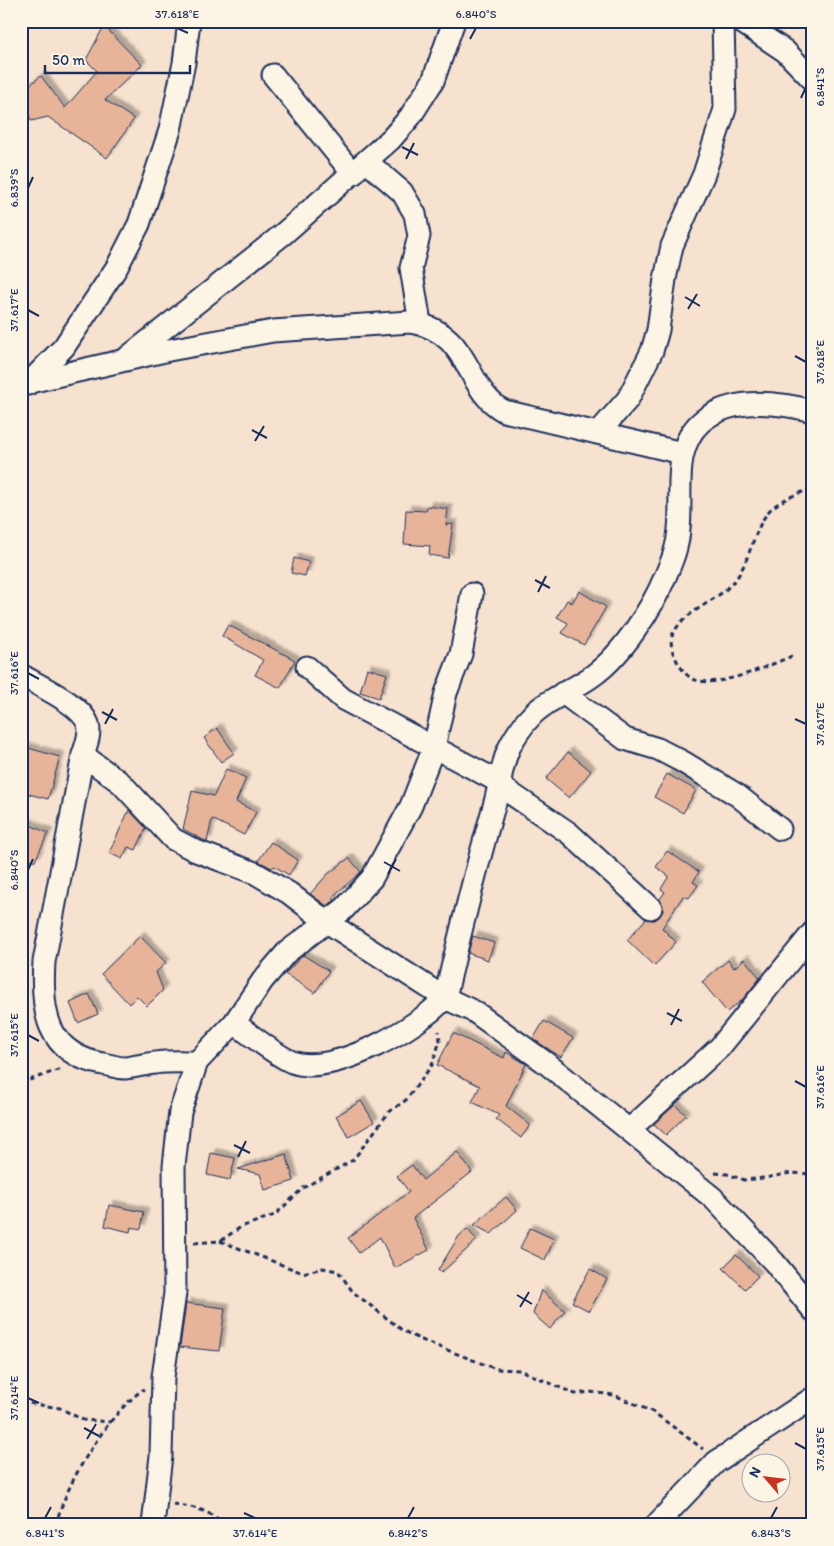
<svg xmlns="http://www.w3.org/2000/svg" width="834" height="1546" font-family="Itim,sans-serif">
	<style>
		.building { fill: #e7b499; stroke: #1b2f5e; filter: url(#shadow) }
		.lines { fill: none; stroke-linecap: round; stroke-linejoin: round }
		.minor-casing { stroke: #1b2f5e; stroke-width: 25 }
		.path { stroke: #1b2f5e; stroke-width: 3; stroke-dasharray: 5 4; stroke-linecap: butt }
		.minor { stroke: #fcf5e5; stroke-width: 21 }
		.ticks { fill: none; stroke: #1b2f5e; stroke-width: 2 }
		.neatline { fill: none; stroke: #1b2f5e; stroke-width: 2 }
		.ticks-label { font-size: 12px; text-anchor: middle; fill: #1b2f5e }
	</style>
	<defs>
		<filter id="shadow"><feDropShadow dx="4.5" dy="-4.5" stdDeviation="1" flood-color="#0004"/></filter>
	</defs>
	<rect width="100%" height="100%" fill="#f6e2ce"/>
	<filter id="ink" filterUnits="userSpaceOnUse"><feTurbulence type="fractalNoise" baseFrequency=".02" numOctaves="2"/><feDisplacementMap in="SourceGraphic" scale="10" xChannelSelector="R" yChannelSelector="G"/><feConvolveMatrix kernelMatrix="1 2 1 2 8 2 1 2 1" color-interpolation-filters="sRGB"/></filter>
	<g filter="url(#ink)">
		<g class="building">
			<path d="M 104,26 L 142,65 L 105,100 L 134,119 L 107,158 L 48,117 L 31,121 L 22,91 L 41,76 L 65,108 L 97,71 L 86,60 Z"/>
			<path d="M 427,506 L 448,509 L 446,525 L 453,524 L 448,558 L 429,555 L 430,546 L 404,544 L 406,510 L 426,511 Z"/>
			<path d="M 294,558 L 309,562 L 305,576 L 291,573 Z"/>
			<path d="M 579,591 L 606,607 L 584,645 L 562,633 L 568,623 L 557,617 L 567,600 L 572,603 Z"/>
			<path d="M 228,625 L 295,660 L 280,688 L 255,675 L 263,660 L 222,636 Z"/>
			<path d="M 367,668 L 387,674 L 379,698 L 360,692 Z"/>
			<path d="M 217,728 L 234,753 L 221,762 L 204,738 Z"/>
			<path d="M 21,746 L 60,757 L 48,799 L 21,792 Z"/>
			<path d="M 568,752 L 591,771 L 569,798 L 546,779 Z"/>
			<path d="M 226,769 L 246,778 L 236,802 L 256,812 L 244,835 L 212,819 L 207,842 L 183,829 L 192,791 L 214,796 Z"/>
			<path d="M 667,774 L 696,790 L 683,813 L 654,797 Z"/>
			<path d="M 129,810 L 146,828 L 136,850 L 128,847 L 122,859 L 109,853 Z"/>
			<path d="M 21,821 L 48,833 L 35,861 L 21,855 Z"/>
			<path d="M 271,842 L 298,860 L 289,875 L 274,866 L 272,868 L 258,861 Z"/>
			<path d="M 667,851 L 699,872 L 693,882 L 698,885 L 689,898 L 683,896 L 662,928 L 676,942 L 654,966 L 627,940 L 646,919 L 655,920 L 663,911 L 660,899 L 665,892 L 661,889 L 669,876 L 656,867 Z"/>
			<path d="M 349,858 L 361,872 L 332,897 L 335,900 L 327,906 L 310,894 L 328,874 Z"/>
			<path d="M 140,936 L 166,963 L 156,972 L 163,990 L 147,1006 L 137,996 L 129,1004 L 101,974 Z"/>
			<path d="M 473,936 L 494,943 L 488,960 L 468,953 Z"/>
			<path d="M 303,955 L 329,971 L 315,993 L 285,974 Z"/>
			<path d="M 744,959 L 760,978 L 742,1000 L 727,1012 L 702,982 L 728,960 L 734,968 Z"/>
			<path d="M 89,994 L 98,1014 L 78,1023 L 70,1003 Z"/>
			<path d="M 544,1021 L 573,1038 L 561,1057 L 533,1039 Z"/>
			<path d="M 453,1033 L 504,1058 L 506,1052 L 526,1064 L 506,1106 L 530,1125 L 521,1138 L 496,1119 L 499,1115 L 472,1102 L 480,1086 L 437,1065 Z"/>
			<path d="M 361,1101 L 374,1122 L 349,1137 L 336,1116 Z"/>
			<path d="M 675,1105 L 686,1115 L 666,1135 L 654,1124 Z"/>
			<path d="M 457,1152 L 472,1172 L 413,1218 L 429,1250 L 395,1268 L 380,1237 L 359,1253 L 348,1238 L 409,1192 L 397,1176 L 412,1165 L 423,1180 Z"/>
			<path d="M 211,1153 L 235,1158 L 230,1180 L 207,1175 Z"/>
			<path d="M 286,1154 L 294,1181 L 265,1190 L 260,1174 L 238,1169 Z"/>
			<path d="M 506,1197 L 517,1210 L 491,1234 L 474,1225 Z"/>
			<path d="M 109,1205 L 144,1212 L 141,1229 L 131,1227 L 130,1232 L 105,1226 Z"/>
			<path d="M 530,1228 L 554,1239 L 545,1260 L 520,1248 Z"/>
			<path d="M 467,1229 L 477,1240 L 441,1273 L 438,1270 L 459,1236 Z"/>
			<path d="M 736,1255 L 758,1276 L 745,1289 L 723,1268 Z"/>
			<path d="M 590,1269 L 607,1279 L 589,1311 L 572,1302 Z"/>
			<path d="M 541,1290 L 565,1311 L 550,1329 L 533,1314 Z"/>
			<path d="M 186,1303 L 225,1308 L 219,1351 L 180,1347 Z"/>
		</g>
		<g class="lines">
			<g class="minor-casing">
				<g id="minor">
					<path d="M 740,21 L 785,51 L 813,80"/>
					<path d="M 273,75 L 353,174"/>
					<path d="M 367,162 L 402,192 L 415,214 L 419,236 L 411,268 L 420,323"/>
					<path d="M 128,357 L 282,235 L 391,139 L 410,117 L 433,81 L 454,21"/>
					<path d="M 21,384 L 169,350 L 273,331 L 410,322 C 473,332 463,389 504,411 L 682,453"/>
					<path d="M 28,384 L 64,347 L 117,267 L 139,224 L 170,130 L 184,63 L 189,21"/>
					<path d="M 598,433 L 628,399 L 652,351 L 658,330 L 665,279 L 672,246 L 704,174 L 725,109 L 723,21"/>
					<path d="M 307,667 L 343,699 L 501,783"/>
					<path d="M 21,675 C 39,686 81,704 88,724 C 91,734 86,745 83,755 L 44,962 C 41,1011 46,1054 103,1064 C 110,1065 118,1068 125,1068 C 135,1067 145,1064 155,1063 C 169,1061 184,1062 197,1062"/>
					<path d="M 563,693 L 625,739 L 658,749 L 683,762 L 737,795 L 780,829"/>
					<path d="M 83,755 L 121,783 L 173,839 L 196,851 L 255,873 L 289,893 L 327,922 L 445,998 L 475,1012 L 546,1063 L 713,1198 L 774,1262 L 813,1310"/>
					<path d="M 500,786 L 569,833 L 651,908"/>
					<path d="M 234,1023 C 250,1034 275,1055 292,1062 C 332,1077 418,1028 445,998 C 460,933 476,869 494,806 C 499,789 501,769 507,753 C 512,740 523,724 533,714 C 551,697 576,689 595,674 C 622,654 652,609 665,577 C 672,561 678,547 679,529 C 683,494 671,449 701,422 C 731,396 777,402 813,411"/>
					<path d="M 629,1130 L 720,1047 L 813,932"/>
					<path d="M 153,1525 L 161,1456 L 163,1377 L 175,1293 L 174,1166 L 180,1112 L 197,1062 L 234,1023 L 263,980 L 287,952 L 344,909 L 372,878 L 411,806 L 434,747 L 446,693 L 461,654 L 472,594"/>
					<path d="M 656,1525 L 716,1462 L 813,1398"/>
				</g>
			</g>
			<g class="path">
				<path d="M 792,656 C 770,665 716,690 693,679 C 685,675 680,667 676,659 C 671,651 669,638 675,630 C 690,608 720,600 736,579 C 751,558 753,530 769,511 C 780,499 798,494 813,488"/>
				<path d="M 21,1083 L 61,1069"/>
				<path d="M 715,1173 L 727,1174 L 744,1180 L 765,1178 L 791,1173 L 813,1174"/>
				<path d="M 220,1241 L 303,1273 L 323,1268 L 338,1271 L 353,1292 L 402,1330 L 419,1339 L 496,1369 L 520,1370 L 575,1394 L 590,1392 L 614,1395 L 653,1412 L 703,1449"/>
				<path d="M 194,1243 L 220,1241 L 241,1227 L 275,1215 L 303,1188 L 353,1160 L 389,1112 L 406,1100 L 432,1065 L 440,1041 L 439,1031"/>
				<path d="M 21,1402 L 60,1408 L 83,1420 L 111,1422"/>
				<path d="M 173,1504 C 193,1507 210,1510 225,1525"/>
				<path d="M 56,1525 C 65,1484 109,1412 144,1389"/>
			</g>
			<use href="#minor" class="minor"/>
		</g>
	</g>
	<path class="ticks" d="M 177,28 L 188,33M 470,39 L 476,28M 801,98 L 806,87M 402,147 L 418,155M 406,159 L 414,143M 28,188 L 33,177M 685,297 L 700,306M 688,309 L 697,294M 28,310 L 39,316M 795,356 L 806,362M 252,430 L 267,438M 255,441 L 264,426M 535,580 L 550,588M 538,592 L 546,576M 28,673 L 39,679M 102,712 L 117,720M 795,719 L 806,724M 105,724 L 113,709M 384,862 L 400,871M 28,870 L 33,859M 388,874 L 396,859M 667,1013 L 682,1021M 671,1025 L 679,1009M 28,1035 L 39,1041M 795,1081 L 806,1087M 234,1145 L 250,1153M 238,1157 L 246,1141M 517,1295 L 532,1304M 520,1307 L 529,1292M 28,1398 L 39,1403M 84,1428 L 99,1436M 87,1439 L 96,1424M 795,1443 L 806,1449M 244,1513 L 255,1518M 45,1518 L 51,1507M 408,1518 L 414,1507M 771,1518 L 777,1507"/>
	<rect width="834" height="1546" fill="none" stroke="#fcf5e5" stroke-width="55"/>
	<g transform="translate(766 1478) rotate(298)"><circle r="24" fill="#fcf5e5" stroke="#a2a6af"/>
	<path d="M0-4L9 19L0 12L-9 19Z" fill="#c8321e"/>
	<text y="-8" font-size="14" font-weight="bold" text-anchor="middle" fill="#1b2f5e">N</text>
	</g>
	<path d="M45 65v8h145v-8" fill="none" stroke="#1b2f5e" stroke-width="2.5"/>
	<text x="52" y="65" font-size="15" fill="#1b2f5e" stroke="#fcf5e5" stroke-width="4" paint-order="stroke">50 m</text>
	<rect x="28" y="28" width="778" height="1490" class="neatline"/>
	<g class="ticks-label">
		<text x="177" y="18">37.618°E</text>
		<text x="476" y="18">6.840°S</text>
		<text transform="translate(820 87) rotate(-90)" y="4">6.841°S</text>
		<text transform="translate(14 188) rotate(-90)" y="4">6.839°S</text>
		<text transform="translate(14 310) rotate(-90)" y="4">37.617°E</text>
		<text transform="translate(820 362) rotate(-90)" y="4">37.618°E</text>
		<text transform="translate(14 673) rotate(-90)" y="4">37.616°E</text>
		<text transform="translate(820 724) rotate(-90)" y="4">37.617°E</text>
		<text transform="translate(14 870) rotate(-90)" y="4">6.840°S</text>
		<text transform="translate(14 1035) rotate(-90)" y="4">37.615°E</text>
		<text transform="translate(820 1087) rotate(-90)" y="4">37.616°E</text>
		<text transform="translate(14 1398) rotate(-90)" y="4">37.614°E</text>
		<text transform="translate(820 1449) rotate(-90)" y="4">37.615°E</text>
		<text x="45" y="1537">6.841°S</text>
		<text x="255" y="1537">37.614°E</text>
		<text x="408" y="1537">6.842°S</text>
		<text x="771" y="1537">6.843°S</text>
	</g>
</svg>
